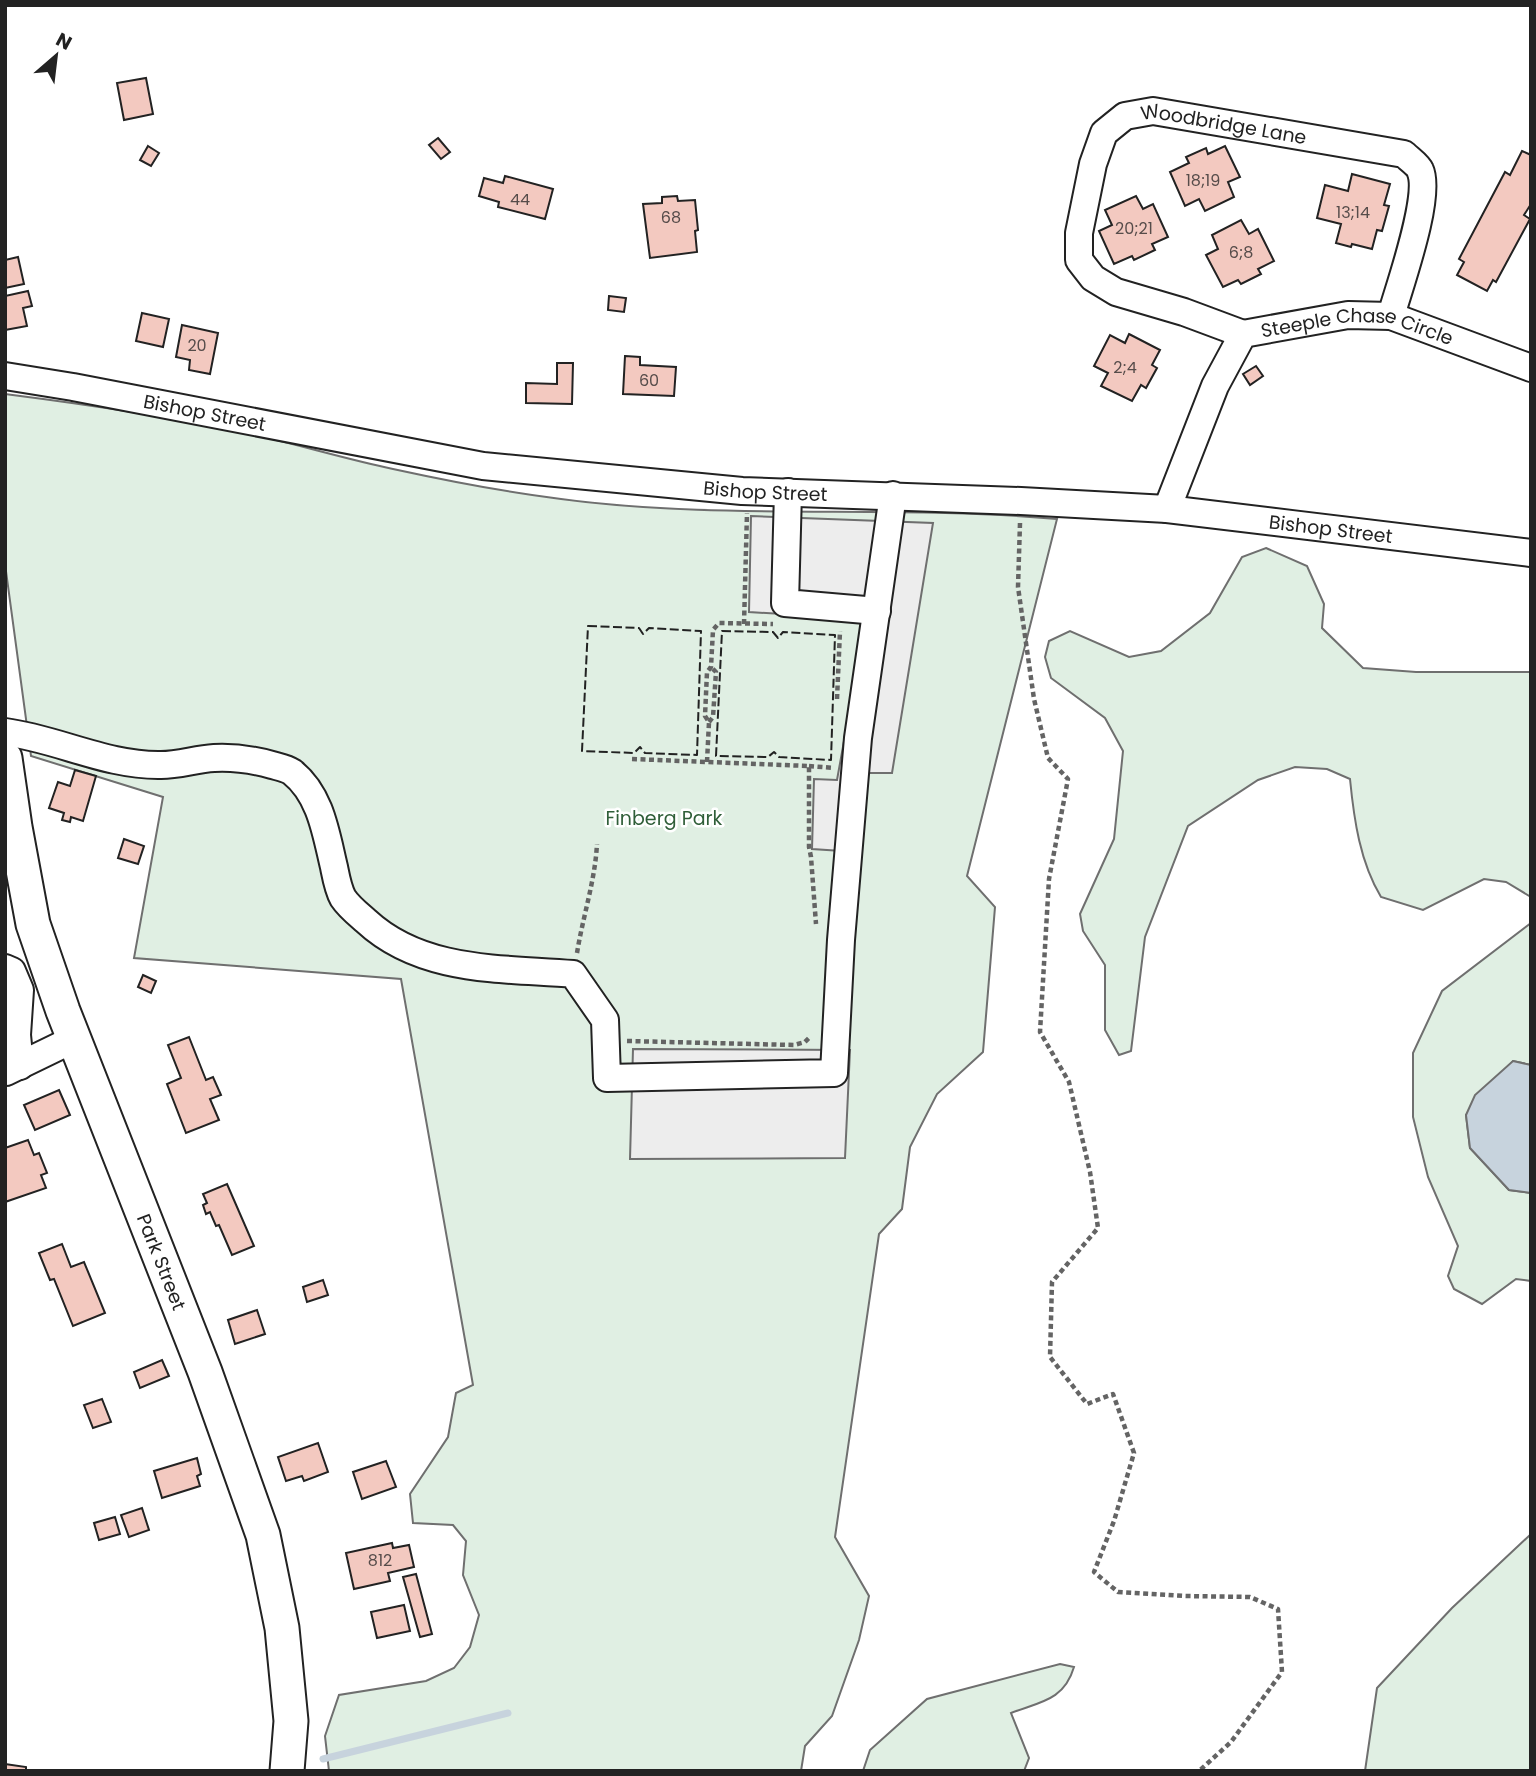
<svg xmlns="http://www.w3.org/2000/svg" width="1536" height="1776" font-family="Poppins,sans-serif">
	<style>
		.green { fill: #e0efe3; stroke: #6f6f6f; stroke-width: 2 }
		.parking { fill: #ededed; stroke: #6f6f6f; stroke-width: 2 }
		.water { fill: #c7d3dd; stroke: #6f6f6f; stroke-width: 2 }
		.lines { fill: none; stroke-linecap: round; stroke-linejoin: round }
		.stream { stroke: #c7d3dd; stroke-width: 7 }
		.building { fill: #f3c9c0; stroke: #222; stroke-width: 2 }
		.minor-casing { stroke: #222; stroke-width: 30 }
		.major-casing { stroke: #222; stroke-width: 37 }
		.path { stroke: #646464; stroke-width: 4.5; stroke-dasharray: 5 3.5; stroke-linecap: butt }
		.minor { stroke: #fff; stroke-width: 26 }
		.major { stroke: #fff; stroke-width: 33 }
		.fence { stroke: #222; stroke-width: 2; stroke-dasharray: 9 3.5; stroke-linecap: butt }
		.labels { text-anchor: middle; stroke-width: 5; stroke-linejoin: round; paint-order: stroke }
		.number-label { font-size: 16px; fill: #564c4a }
		.street-label { font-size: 19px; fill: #222; stroke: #fff }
		.park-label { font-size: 19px; fill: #2f5e38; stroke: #fff }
	</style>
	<rect width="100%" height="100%" fill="#fff"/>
	<g class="green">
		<path d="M 5,394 C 83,404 161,415 237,431 C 290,442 341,458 393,469 C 448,481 505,492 561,499 C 726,521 892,504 1057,519 L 967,876 L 995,907 L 983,1052 L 937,1094 L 910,1147 L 902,1209 L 879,1234 L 835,1537 L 869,1596 L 859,1640 L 832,1716 L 805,1746 L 801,1771 L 329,1771 L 325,1736 L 339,1695 L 426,1681 L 454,1668 L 470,1647 L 479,1615 L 463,1575 L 466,1541 L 453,1525 L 413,1523 L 410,1494 L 448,1437 L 456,1393 L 473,1385 L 401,979 L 134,958 L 163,797 L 31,756 L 5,564 Z"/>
		<path d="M 1266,548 L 1307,566 L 1324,604 L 1322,628 L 1363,668 L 1416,672 L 1531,672 L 1531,897 L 1506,882 L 1484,879 L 1423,910 L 1381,897 C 1360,862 1354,820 1350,779 L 1327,769 L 1295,767 L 1258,780 L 1188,826 L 1145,937 L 1131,1051 L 1119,1055 L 1105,1030 L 1105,965 L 1083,931 L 1080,914 L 1114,839 L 1123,751 L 1105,718 L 1051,678 L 1045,657 L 1049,641 L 1070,631 L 1129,657 L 1161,651 L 1210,613 L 1242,557 Z"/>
		<path d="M 1531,923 L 1531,1065 L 1513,1061 L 1466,1115 L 1470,1148 L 1509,1190 L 1531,1193 L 1531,1281 L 1516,1279 L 1482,1304 L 1454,1289 L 1448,1276 L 1458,1246 L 1428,1177 L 1413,1117 L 1413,1053 L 1442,991 Z"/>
		<path d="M 1531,1534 L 1531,1771 L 1365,1771 L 1377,1688 L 1452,1608 Z"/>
		<path d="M 1060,1664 L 1074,1667 C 1064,1701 1039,1702 1011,1713 L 1029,1758 L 1024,1771 L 863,1771 L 870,1750 L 927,1699 Z"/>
	</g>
	<g class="parking">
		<path d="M 751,516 L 933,523 L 892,773 L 860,773 L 857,852 L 812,849 L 814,779 L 837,780 L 866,619 L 749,612 Z"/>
		<path d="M 633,1049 L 850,1050 L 845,1158 L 630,1159 Z"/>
	</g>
	<path class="water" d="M 1513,1061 L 1531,1065 L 1531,1193 L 1509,1190 L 1470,1148 L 1466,1115 L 1475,1095 Z"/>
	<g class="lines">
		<path class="stream" d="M 323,1759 L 508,1713"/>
	</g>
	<g class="building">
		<path d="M 146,78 L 153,114 L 124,120 L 117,83 Z"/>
		<path d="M 438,138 L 450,152 L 441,159 L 429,145 Z"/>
		<path d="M 148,146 L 159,153 L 151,166 L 140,160 Z"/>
		<path d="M 1225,146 L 1240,177 L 1228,182 L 1234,197 L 1205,211 L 1199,199 L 1185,206 L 1170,172 L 1189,163 L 1186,157 L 1206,148 L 1208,154 Z"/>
		<path d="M 1522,151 L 1531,155 L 1531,204 L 1524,215 L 1530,219 L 1496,282 L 1493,280 L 1487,291 L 1457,275 L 1464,262 L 1459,259 L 1505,172 L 1510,175 Z"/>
		<path d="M 1352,174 L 1390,184 L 1384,205 L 1389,206 L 1382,231 L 1377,230 L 1372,249 L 1352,244 L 1351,247 L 1336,243 L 1341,224 L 1317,218 L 1325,185 L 1348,191 Z"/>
		<path d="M 505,176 L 553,189 L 545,219 L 498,207 L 499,202 L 479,196 L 484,178 L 503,183 Z"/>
		<path d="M 677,196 L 678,201 L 695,200 L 698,230 L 695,231 L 697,252 L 650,258 L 643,204 L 662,203 L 662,197 Z"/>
		<path d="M 1136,196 L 1143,209 L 1153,204 L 1168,237 L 1152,244 L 1155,250 L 1134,260 L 1132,256 L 1114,264 L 1099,231 L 1112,225 L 1105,210 Z"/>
		<path d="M 1241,220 L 1249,234 L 1258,229 L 1274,261 L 1258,269 L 1261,274 L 1241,284 L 1238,280 L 1223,287 L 1206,255 L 1218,249 L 1212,235 Z"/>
		<path d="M 18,257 L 24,284 L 5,288 L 5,260 Z"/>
		<path d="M 28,291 L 32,306 L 23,308 L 27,326 L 5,330 L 5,296 Z"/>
		<path d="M 609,296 L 626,298 L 624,312 L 608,310 Z"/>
		<path d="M 142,313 L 169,319 L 163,347 L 136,341 Z"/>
		<path d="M 182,325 L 218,333 L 210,374 L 189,370 L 190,360 L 176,357 Z"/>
		<path d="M 1129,334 L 1160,350 L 1152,365 L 1157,368 L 1146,388 L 1141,385 L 1132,401 L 1101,386 L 1108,373 L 1094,366 L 1110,335 L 1125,343 Z"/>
		<path d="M 625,356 L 640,357 L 640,365 L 676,367 L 674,396 L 623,394 Z"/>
		<path d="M 557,363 L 573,363 L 572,404 L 526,403 L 526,383 L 557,384 Z"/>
		<path d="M 1256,366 L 1263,376 L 1250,385 L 1243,374 Z"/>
		<path d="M 75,770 L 96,776 L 83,821 L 71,817 L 70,822 L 62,820 L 64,813 L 49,808 L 58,782 L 70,786 Z"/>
		<path d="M 124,839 L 144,846 L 138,864 L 118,858 Z"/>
		<path d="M 143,975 L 156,981 L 151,993 L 138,987 Z"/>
		<path d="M 189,1037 L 206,1080 L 213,1077 L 221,1095 L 210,1099 L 219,1120 L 186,1133 L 167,1084 L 181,1078 L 168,1045 Z"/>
		<path d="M 59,1090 L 70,1115 L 35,1130 L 24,1105 Z"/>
		<path d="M 28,1140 L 34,1155 L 39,1153 L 47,1173 L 41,1175 L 46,1188 L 5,1202 L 5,1148 Z"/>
		<path d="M 227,1184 L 254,1246 L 232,1255 L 219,1225 L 216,1226 L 210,1212 L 206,1214 L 203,1205 L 207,1203 L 203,1194 Z"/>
		<path d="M 62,1244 L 71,1267 L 84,1262 L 105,1313 L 73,1326 L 54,1279 L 50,1280 L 39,1253 Z"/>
		<path d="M 323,1280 L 328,1295 L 307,1302 L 303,1287 Z"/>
		<path d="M 257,1310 L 265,1334 L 235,1344 L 228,1320 Z"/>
		<path d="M 162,1360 L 169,1376 L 140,1388 L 134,1372 Z"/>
		<path d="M 102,1399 L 111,1422 L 93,1428 L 84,1405 Z"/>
		<path d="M 318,1443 L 328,1472 L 304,1481 L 302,1476 L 286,1481 L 278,1457 Z"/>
		<path d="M 197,1458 L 201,1474 L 197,1476 L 200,1486 L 162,1498 L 154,1471 Z"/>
		<path d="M 386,1461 L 396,1487 L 362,1499 L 353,1472 Z"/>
		<path d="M 142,1508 L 149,1530 L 129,1537 L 121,1515 Z"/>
		<path d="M 115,1517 L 120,1534 L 99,1540 L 94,1523 Z"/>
		<path d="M 392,1543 L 393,1548 L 409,1545 L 414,1567 L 388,1573 L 390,1581 L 354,1589 L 346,1553 Z"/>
		<path d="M 416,1574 L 432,1634 L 420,1637 L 403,1577 Z"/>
		<path d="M 404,1605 L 410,1631 L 377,1638 L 371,1612 Z"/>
		<path d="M 5,1764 L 26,1767 L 26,1771 L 5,1771 Z"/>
	</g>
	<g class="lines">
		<g class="minor-casing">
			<g id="minor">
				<path id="s1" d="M 1243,334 L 1184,312 L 1116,292 L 1093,278 L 1079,260 L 1079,233 L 1093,164 L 1104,133 L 1125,116 L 1153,111 L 1404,154 C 1409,159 1418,165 1420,170 C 1432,196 1399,287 1391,316"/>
				<path id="s2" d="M 5,376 L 73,387 L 483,466 L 742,491 L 1021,501 L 1167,509 L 1531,553"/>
				<path d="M 788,492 L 785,603 L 877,611"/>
				<path id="s3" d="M 1167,509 L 1215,386 L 1243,334 L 1348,315 L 1391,316 L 1531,368"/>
				<path d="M 5,732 C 58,739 107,766 161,765 C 179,765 196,759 214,758 C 233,757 254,760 272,765 C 279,767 286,768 292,772 C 321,795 326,834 334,867 C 336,877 338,889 343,898 C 349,907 358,914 366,921 C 422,973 502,968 573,974 L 605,1020 L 607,1078 L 834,1073 L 841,940 L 858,738 L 893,495"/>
				<path d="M 5,968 L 12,971 L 20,990 L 17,1035 L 20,1066"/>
				<path d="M 6,1072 L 74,1039"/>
			</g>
		</g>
		<g class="major-casing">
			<g id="major">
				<path id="s4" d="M 5,758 L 15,827 L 33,924 L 63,1011 L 205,1372 L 263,1535 L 282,1628 L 291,1721 L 287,1771"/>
			</g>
		</g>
		<g class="path">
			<path d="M 1020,523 L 1018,587 L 1034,699 L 1048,758 L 1068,779 L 1049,879 L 1040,1032 L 1069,1082 L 1090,1172 L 1098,1228 L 1052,1282 L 1050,1357 L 1087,1404 L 1113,1394 L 1134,1453 L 1114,1521 L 1094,1572 L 1118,1592 L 1185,1596 L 1250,1597 L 1278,1609 L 1282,1672 L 1231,1742 L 1199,1771"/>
			<path d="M 744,624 L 747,513"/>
			<path d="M 837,699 L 840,631"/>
			<path d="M 709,722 L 713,717 L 716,672 L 711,667"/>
			<path d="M 632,759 L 809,766 L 809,847 L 811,857 L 816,924"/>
			<path d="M 707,762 L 709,722 L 705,716 L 707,672 L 711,667 L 713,630 L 719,623 L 773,624"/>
			<path d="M 809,766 L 834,768"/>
			<path d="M 577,953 C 583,916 595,881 597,844"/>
			<path d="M 627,1041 L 794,1045 L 805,1042 L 811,1036"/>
		</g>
		<use href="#minor" class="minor"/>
		<use href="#major" class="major"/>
		<g class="fence">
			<path d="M 588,626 L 639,628 L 643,634 L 649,628 L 701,631 L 697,755 L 645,753 L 640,747 L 634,753 L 582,751 Z"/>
			<path d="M 722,631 L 773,632 L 778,638 L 783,632 L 835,635 L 831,760 L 779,757 L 774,752 L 768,757 L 716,756 Z"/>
		</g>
	</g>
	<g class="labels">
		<g class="number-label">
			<text x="1203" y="186">18;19</text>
			<text x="520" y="205">44</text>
			<text x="1353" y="218">13;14</text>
			<text x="671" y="223">68</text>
			<text x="1134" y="234">20;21</text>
			<text x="1241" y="258">6;8</text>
			<text x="197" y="351">20</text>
			<text x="1125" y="373">2;4</text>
			<text x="649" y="386">60</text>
			<text x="380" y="1566">812</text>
		</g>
		<g class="street-label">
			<text dy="7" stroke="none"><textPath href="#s1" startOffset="441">Woodbridge Lane</textPath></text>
			<text dy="7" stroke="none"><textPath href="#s3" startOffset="308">Steeple Chase Circle</textPath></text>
			<text dy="7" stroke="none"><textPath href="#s2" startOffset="203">Bishop Street</textPath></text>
			<text dy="7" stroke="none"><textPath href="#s2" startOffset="770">Bishop Street</textPath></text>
			<text dy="7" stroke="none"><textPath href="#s2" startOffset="1337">Bishop Street</textPath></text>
			<text dy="7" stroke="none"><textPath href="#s4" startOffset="530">Park Street</textPath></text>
		</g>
		<g class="park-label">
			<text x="664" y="825">Finberg Park</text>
		</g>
	</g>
	<rect width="1536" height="1776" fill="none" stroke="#222222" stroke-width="14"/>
	<g transform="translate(56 56) rotate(28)" stroke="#ffffff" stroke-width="5" paint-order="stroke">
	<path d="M0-5L12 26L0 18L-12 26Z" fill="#222222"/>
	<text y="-10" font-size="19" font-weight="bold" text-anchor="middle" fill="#222222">N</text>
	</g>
</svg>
